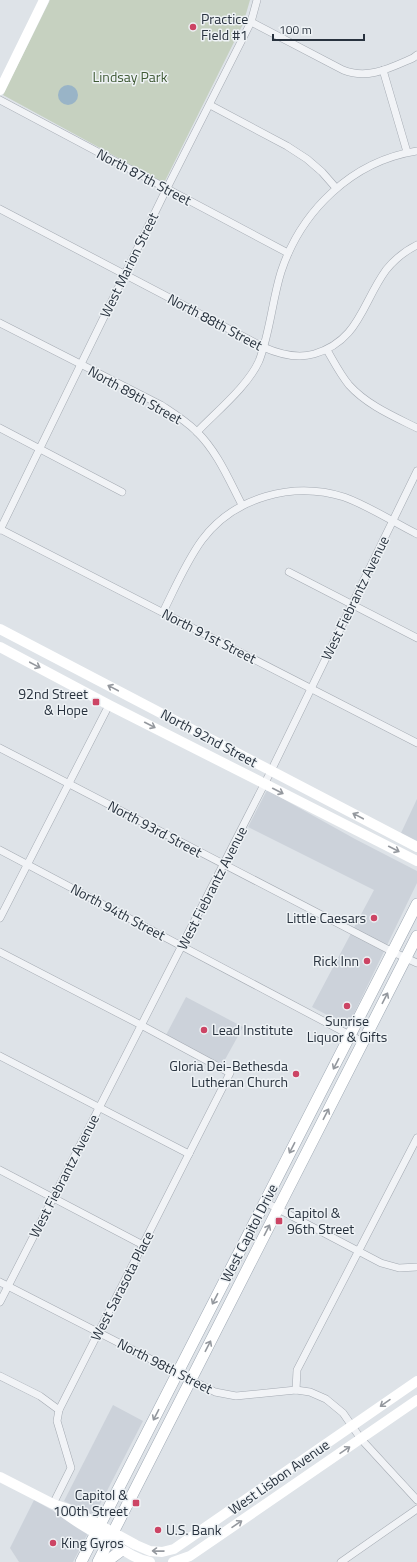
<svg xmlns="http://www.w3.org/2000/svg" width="417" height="1562" font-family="'Titillium Web',sans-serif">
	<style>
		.built { fill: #ccd2da }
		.green { fill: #c6d1c0 }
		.water { fill: #99b4c7 }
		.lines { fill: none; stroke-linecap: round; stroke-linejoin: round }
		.street-casing { stroke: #a4aab2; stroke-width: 8 }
		.primary-casing { stroke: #9ea8b3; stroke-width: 12 }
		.street { stroke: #f1f3f6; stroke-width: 7 }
		.secondary { stroke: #fff; stroke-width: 10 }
		.primary { stroke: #fff; stroke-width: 11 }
		.oneway { stroke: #94989e }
		.poi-dot { fill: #cc4464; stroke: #eef2f5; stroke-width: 1.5 }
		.labels { text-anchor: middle; stroke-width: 3; stroke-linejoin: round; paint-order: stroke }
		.poi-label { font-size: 14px; fill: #28323e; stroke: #eef2f5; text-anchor: start }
		.park-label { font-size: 14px; fill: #3f5a35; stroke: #eef2f5 }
		.street-label { font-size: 14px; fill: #28323e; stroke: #eef2f5 }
	</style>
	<rect width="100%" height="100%" fill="#dee3e8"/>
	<g class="built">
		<path d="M 267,790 L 355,839 L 417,871 L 417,883 L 348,1026 L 312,1007 L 374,890 L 248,827 Z"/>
		<path d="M 417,799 L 417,841 L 401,833 Z"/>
		<path d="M 186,997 L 243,1027 L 222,1065 L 166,1035 Z"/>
		<path d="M 113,1405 L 143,1421 L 94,1516 L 64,1501 Z"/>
		<path d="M 34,1500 L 89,1531 L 73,1562 L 19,1562 L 10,1548 Z"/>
	</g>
	<path class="green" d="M 50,0 L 250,0 L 243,24 L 164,183 L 3,95 Z"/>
	<circle class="water" cx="68" cy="95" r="10"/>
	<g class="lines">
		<g class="street-casing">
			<g id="street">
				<path d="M 251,22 L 343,70 C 368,80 390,68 413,58 L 417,55"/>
				<path d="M 383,70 L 407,152"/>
				<path d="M 0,100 L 288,253"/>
				<path d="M 210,105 L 287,146 L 307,159 L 322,172 L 336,188"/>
				<path d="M 0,209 L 263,347 C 279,354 297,359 314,354 C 359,341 362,303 386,270 C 394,260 405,251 417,245"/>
				<path d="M 0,323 L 161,405 C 173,413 186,421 196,431 C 217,451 229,480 242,505"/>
				<path d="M 327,350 C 334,362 340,374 349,385 C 367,405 393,416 417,428"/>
				<path d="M 0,428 L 122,492"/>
				<path d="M 197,432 C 216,412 248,386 259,361 C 270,333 272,301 281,272 C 301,211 352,161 417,151"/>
				<path d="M 0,529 L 417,743"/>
				<path d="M 0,530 L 164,194 L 251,22 L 257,0"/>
				<path d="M 289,572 L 417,638"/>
				<path d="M 163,612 C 175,588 186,562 202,540 C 234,497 293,481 344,497 C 369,506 393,522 417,534"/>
				<path d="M 0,748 L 393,952 L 417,963"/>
				<path d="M 0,850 L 363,1042"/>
				<path d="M 0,918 L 109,705"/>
				<path d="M 0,952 L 141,1025 L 230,1073 L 59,1410 L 57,1421 L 71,1468 L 53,1504"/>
				<path d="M 0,1056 L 189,1154"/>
				<path d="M 0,1170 L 143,1245"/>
				<path d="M 265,1202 L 381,1263 L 399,1268 L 417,1267"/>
				<path d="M 0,1282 L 215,1392 L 236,1396 L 296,1390 L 310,1392 L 326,1399 L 343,1413 L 361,1439 L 417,1500"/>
				<path d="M 0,1302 L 271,771 L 417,471"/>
				<path d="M 0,1376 L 40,1396 L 59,1410"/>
				<path d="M 296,1390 L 297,1370 L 417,1138"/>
				<path d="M 341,1562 L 417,1509"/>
			</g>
		</g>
		<g class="primary-casing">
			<g id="primary">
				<path d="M 81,1562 L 417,904"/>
				<path d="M 98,1562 L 417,936"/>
				<path d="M 106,1562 L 122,1550"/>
			</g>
		</g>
		<use href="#street" class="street"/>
		<g class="secondary">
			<path d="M 0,90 L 44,0"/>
			<path d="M 0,629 L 417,847"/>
			<path d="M 0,647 L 109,705 L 417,861"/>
			<path d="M 0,1477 L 53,1504 L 74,1511 L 136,1545 L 150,1551 L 162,1552 L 174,1549 L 417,1381"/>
			<path d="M 59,1509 C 76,1523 96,1533 114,1544 C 126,1552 136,1559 150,1562"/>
			<path d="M 173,1562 L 190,1556 L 417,1400"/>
		</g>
		<use href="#primary" class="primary"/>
	</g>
	<defs><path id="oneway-shaft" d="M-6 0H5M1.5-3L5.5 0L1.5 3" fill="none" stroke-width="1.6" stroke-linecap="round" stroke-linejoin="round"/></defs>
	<g class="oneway">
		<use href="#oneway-shaft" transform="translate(35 665) rotate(28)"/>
		<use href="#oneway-shaft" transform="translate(113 688) rotate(-152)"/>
		<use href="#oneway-shaft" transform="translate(150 725) rotate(27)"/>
		<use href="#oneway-shaft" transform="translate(278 791) rotate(27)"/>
		<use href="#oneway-shaft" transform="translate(358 816) rotate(-152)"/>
		<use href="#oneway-shaft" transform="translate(394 849) rotate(27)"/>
		<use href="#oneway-shaft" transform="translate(385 998) rotate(-63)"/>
		<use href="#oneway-shaft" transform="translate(336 1064) rotate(117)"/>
		<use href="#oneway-shaft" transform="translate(326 1114) rotate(-63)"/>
		<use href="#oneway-shaft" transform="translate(292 1148) rotate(117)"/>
		<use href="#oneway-shaft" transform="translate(267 1230) rotate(-63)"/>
		<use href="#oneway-shaft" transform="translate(215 1299) rotate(117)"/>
		<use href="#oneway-shaft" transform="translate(208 1346) rotate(-63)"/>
		<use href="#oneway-shaft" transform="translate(385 1403) rotate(145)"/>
		<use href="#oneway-shaft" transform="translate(156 1415) rotate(117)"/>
		<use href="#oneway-shaft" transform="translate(345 1450) rotate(-34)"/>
		<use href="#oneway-shaft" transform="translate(237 1524) rotate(-34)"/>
		<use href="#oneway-shaft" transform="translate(158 1551) rotate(-179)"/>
	</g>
	<g class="poi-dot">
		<circle cx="193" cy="27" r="4"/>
		<rect x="92" y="698" width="8" height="8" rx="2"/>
		<circle cx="374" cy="918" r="4"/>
		<circle cx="367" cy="961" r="4"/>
		<circle cx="347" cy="1006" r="4"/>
		<circle cx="204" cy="1030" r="4"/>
		<circle cx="296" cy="1074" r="4"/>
		<rect x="275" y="1217" width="8" height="8" rx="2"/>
		<rect x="132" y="1499" width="8" height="8" rx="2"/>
		<circle cx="158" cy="1530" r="4"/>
		<circle cx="53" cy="1543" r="4"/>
	</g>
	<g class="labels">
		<g class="poi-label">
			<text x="201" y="24">Practice<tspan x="201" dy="16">Field #1</tspan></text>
			<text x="88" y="699" text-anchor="end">92nd Street<tspan x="88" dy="16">&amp; Hope</tspan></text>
			<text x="366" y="923" text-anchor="end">Little Caesars</text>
			<text x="359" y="966" text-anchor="end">Rick Inn</text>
			<text x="347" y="1026" text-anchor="middle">Sunrise<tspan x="347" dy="16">Liquor &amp; Gifts</tspan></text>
			<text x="212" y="1035">Lead Institute</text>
			<text x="288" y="1071" text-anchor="end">Gloria Dei-Bethesda<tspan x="288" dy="16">Lutheran Church</tspan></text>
			<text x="287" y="1218">Capitol &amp;<tspan x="287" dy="16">96th Street</tspan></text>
			<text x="128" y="1500" text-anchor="end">Capitol &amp;<tspan x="128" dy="16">100th Street</tspan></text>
			<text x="166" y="1535">U.S. Bank</text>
			<text x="61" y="1548">King Gyros</text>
		</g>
		<g class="park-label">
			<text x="130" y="82">Lindsay Park</text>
		</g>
		<g class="street-label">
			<text transform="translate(144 177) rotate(28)" y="5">North 87th Street</text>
			<text transform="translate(129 265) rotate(-64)" y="5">West Marion Street</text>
			<text transform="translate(215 322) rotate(28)" y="5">North 88th Street</text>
			<text transform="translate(135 395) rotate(29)" y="5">North 89th Street</text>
			<text transform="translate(355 598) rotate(-64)" y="5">West Fiebrantz Avenue</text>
			<text transform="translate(209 636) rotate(27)" y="5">North 91st Street</text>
			<text transform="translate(209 738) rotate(28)" y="5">North 92nd Street</text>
			<text transform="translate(155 829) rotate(28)" y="5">North 93rd Street</text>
			<text transform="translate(212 888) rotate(-63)" y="5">West Fiebrantz Avenue</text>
			<text transform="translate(118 912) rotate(28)" y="5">North 94th Street</text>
			<text transform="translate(64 1176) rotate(-63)" y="5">West Fiebrantz Avenue</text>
			<text transform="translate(249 1233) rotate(-63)" y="5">West Capitol Drive</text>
			<text transform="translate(122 1286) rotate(-63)" y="5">West Sarasota Place</text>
			<text transform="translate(165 1366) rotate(27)" y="5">North 98th Street</text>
			<text transform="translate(279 1477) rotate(-35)" y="5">West Lisbon Avenue</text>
		</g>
	</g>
	<path d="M273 34v6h91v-6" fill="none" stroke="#28323e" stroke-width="2"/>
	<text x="279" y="34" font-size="12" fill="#28323e" stroke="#eef2f5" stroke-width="3" paint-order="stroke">100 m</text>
</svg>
